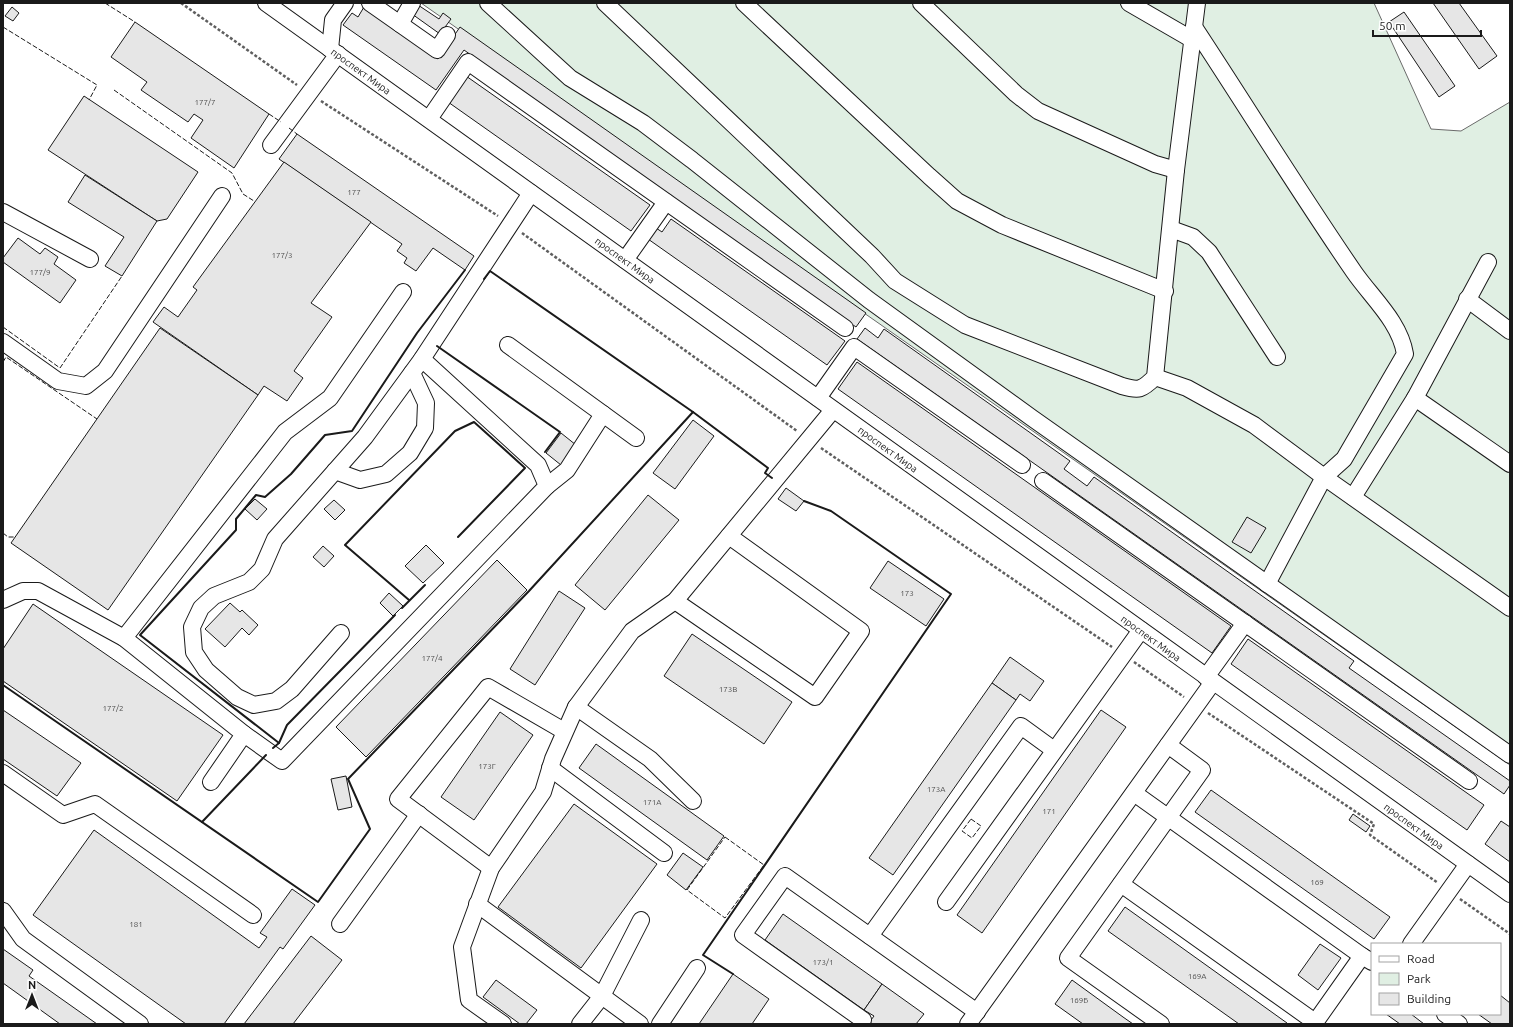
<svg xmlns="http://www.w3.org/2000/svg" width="1513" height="1027" font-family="Ubuntu,sans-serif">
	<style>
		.green { fill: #e0efe3; stroke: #6a6a6a }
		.building { fill: #e6e6e6; stroke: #1a1a1a }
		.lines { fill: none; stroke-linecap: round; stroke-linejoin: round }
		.minor-casing { stroke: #1a1a1a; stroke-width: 18 }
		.path { stroke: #5f5f5f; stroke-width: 2.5; stroke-dasharray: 3 2; stroke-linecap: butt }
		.minor { stroke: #fff; stroke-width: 16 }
		.fence { stroke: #1a1a1a; stroke-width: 1; stroke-dasharray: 5 2; stroke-linecap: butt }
		.wall { stroke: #1a1a1a; stroke-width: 2 }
		.labels { text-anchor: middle; stroke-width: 3; stroke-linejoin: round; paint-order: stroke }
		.number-label { font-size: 8px; fill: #4d4d4d }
		.street-label { font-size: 10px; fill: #1a1a1a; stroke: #fff }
	</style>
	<rect width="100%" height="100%" fill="#fff"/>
	<path class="green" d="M 421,3 L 1374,3 L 1431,129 L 1461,131 L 1510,102 L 1510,765 Z"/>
	<g class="building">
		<path d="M 1433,3 L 1459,3 L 1497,56 L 1479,69 Z"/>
		<path d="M 418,5 L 439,19 L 443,13 L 451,19 L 440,34 L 412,14 Z"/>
		<path d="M 12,7 L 19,13 L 13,21 L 5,16 Z"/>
		<path d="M 364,7 L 438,59 L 460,27 L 866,313 L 856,327 L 464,50 L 436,90 L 343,25 L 352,13 L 358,17 Z"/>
		<path d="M 1404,12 L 1455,86 L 1439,97 L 1389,22 Z"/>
		<path d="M 135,22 L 269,114 L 234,168 L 191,138 L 203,120 L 194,114 L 188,122 L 141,90 L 147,82 L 111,57 Z"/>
		<path d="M 466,76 L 650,205 L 631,231 L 448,102 Z"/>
		<path d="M 84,96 L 198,172 L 167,219 L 157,221 L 48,150 Z"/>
		<path d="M 297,134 L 474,256 L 465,270 L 433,248 L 416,271 L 404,263 L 407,258 L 397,251 L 402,244 L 279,159 Z"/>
		<path d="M 284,162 L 371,222 L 311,303 L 332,317 L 294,371 L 303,378 L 287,401 L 264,386 L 258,395 L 153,322 L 164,307 L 178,317 L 197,290 L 193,287 Z"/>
		<path d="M 85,175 L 157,221 L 122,276 L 105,266 L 124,237 L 68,202 Z"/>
		<path d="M 671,219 L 845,341 L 827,365 L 648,239 L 656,228 L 662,232 Z"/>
		<path d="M 18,238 L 40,254 L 45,248 L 58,257 L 54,264 L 76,280 L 60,303 L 3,262 L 3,258 Z"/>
		<path d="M 160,328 L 258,395 L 108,610 L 11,543 Z"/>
		<path d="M 865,328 L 878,338 L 884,329 L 1070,461 L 1064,469 L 1087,486 L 1094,477 L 1354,661 L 1349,668 L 1510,781 L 1510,785 L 1504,794 L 857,339 Z"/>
		<path d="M 857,362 L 1231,626 L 1212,653 L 838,389 Z"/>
		<path d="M 693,420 L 714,436 L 675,489 L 653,473 Z"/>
		<path d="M 561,433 L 576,445 L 561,465 L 546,453 Z"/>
		<path d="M 786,488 L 804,501 L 796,511 L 778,499 Z"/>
		<path d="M 648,495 L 679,520 L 605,610 L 575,585 Z"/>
		<path d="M 255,499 L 267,509 L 257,520 L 245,509 Z"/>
		<path d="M 334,500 L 345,510 L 335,520 L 324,509 Z"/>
		<path d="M 1247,517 L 1266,528 L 1251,553 L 1232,542 Z"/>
		<path d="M 426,545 L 444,563 L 423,583 L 405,566 Z"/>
		<path d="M 323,546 L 334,556 L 324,567 L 313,557 Z"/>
		<path d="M 497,560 L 527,590 L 366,757 L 336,727 Z"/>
		<path d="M 888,561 L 944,599 L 926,626 L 870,588 Z"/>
		<path d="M 559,591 L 585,608 L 535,685 L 510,669 Z"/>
		<path d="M 389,593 L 403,606 L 393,616 L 380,603 Z"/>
		<path d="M 230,603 L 240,612 L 242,610 L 258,625 L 249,635 L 242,628 L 225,647 L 205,629 Z"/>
		<path d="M 33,604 L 223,735 L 177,801 L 3,681 L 3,649 Z"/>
		<path d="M 692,634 L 792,702 L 764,744 L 664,676 Z"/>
		<path d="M 1248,639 L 1484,805 L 1467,830 L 1231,664 Z"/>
		<path d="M 1010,657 L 1044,681 L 1030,701 L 1020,694 L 1016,700 L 992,683 Z"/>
		<path d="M 992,683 L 1016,700 L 893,875 L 869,858 Z"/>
		<path d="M 3,710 L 81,763 L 57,796 L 3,759 Z"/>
		<path d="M 1101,710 L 1126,727 L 982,933 L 957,915 Z"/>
		<path d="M 500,712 L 533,735 L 474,820 L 441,797 Z"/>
		<path d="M 596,744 L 724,836 L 707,860 L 579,768 Z"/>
		<path d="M 346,776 L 352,807 L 338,810 L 331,779 Z"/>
		<path d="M 1211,790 L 1390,917 L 1374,939 L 1195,812 Z"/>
		<path d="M 574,804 L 657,864 L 581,968 L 498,907 Z"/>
		<path d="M 1353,814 L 1370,826 L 1366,832 L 1349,820 Z"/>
		<path d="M 1501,821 L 1510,827 L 1510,862 L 1485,844 Z"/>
		<path d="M 94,830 L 259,948 L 267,937 L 260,933 L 292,889 L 315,905 L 283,949 L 280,947 L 224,1024 L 186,1024 L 33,915 Z"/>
		<path d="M 683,853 L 703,867 L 686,890 L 667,875 Z"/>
		<path d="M 1125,907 L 1287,1023 L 1287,1024 L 1239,1024 L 1108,931 Z"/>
		<path d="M 783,914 L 882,984 L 864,1010 L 765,940 Z"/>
		<path d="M 311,936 L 342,960 L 293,1024 L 244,1024 Z"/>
		<path d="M 1320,944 L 1341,958 L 1318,990 L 1298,975 Z"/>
		<path d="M 3,949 L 33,970 L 29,976 L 97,1024 L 60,1024 L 3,983 Z"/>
		<path d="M 733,974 L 769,999 L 752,1024 L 699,1024 Z"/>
		<path d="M 496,980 L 537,1010 L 526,1024 L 520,1024 L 483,997 Z"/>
		<path d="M 1072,980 L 1123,1017 L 1133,1024 L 1083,1024 L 1055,1004 Z"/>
		<path d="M 882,984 L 924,1014 L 916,1024 L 868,1024 L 874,1016 L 864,1010 Z"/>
		<path d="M 1500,995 L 1510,1003 L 1510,1024 L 1492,1024 L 1478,1014 L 1500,1014 Z"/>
		<path d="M 1386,1014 L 1411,1014 L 1424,1024 L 1400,1024 Z"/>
	</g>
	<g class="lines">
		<g class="minor-casing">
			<g id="minor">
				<path d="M 266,3 L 1510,894"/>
				<path d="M 370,3 L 437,50 L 447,35"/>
				<path d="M 488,3 L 570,78 L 643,123 L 692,160 L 869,300 L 1032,418 L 1510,755"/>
				<path d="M 605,3 L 872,256 L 895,281 L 965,325 L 1122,386 C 1139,391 1142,390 1155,377 L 1176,170 L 1197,3"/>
				<path d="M 744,3 L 929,176 L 957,201 L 1002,225 L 1165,291"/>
				<path d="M 921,3 L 1016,94 L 1038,111 L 1155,164 L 1176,170"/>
				<path d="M 1129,3 L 1193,40"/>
				<path d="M 400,24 L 412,3"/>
				<path d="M 1194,27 C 1248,109 1299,192 1354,272 C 1372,298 1400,322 1405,354 L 1344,459 L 1324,477 L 1267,584"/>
				<path d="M 330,49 L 333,20 L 345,3"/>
				<path d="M 429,119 L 468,62 L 845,328"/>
				<path d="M 271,145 L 338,54"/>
				<path d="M 3,212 L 90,259"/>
				<path d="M 1171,229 L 1193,237 L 1209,252 L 1277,357"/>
				<path d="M 625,260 L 666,202"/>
				<path d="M 1467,299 L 1510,331"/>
				<path d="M 3,342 L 58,381 L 86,386 L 105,371 L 222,196"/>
				<path d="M 508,345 L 636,438"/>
				<path d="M 1155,377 L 1187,388 L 1254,425 L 1324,477 L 1510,608"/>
				<path d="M 818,398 L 854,347 L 1022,465"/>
				<path d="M 1415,398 L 1510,464"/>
				<path d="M 335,471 L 360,480 L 386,474 L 410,453 L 425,428 L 426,403 L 412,373"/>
				<path d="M 1043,481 L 1469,781"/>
				<path d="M 547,486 L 567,470 L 603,414"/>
				<path d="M 1353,497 L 1415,398 L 1488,262"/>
				<path d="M 3,600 L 23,591 L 38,591 L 124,638 L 244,734 L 211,782"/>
				<path d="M 675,601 L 815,697 L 861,631 L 729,536"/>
				<path d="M 341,633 L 292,689 L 276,701 L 254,705 L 237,697 L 206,670 L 194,652 L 192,627 L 201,608 L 214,596 L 249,582 L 262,569 L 275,539 L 365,437 L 422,359 L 531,193"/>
				<path d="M 124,638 L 285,432 L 330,398 L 403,292"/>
				<path d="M 1206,677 L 1245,623"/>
				<path d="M 576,707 L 650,759 L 693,801"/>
				<path d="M 244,734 L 282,761 L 547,486 L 538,465 L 422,359"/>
				<path d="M 550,768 L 664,853"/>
				<path d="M 3,773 L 63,815 L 95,804 L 253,915"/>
				<path d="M 1134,793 L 1362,956"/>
				<path d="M 491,868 L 398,799 L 488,687 L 564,731"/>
				<path d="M 1121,884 L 1315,1022"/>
				<path d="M 946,902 L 1141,630"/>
				<path d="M 477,904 L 640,1024"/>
				<path d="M 3,911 L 23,939 L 140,1024"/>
				<path d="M 340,924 L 419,814"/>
				<path d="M 870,936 L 1021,726 L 1054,750"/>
				<path d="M 1411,944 L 1468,864"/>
				<path d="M 1445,1014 L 1459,1024"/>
				<path d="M 503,1024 L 469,1000 L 462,947 L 491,868 L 543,792 L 553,759 L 576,707 L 632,631 L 675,601 L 833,410"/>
				<path d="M 580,1024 L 602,996 L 641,920"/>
				<path d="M 660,1024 L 697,968"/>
				<path d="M 860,1024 L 863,1020 L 743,935 L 785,876 L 977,1012"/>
				<path d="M 968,1024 L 1213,682"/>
				<path d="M 1161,1024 L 1068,958 L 1202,770 L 1168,745"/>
				<path d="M 1314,1024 L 1362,956 L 1372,962"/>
			</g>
		</g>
		<g class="path">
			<path d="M 181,3 L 297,85"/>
			<path d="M 321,101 L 498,216"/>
			<path d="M 522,233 L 797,431"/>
			<path d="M 821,448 L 1112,647"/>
			<path d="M 1134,662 L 1184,697"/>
			<path d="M 1208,713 L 1374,824 L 1370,835 L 1438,883"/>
			<path d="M 1460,899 L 1510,934"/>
		</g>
		<use href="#minor" class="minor"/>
		<g class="fence">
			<path d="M 105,3 L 135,22"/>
			<path d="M 3,27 L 97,85 L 89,100"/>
			<path d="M 114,90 L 232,173 L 243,194 L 254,201"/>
			<path d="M 269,114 L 281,122"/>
			<path d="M 289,128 L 297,134"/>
			<path d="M 3,327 L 60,368 L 122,276"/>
			<path d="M 3,362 L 6,357 L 97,419"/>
			<path d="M 3,533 L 8,537 L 15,537"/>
			<path d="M 971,819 L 981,826 L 972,838 L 962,831 Z"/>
			<path d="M 725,837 L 764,865 L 725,918 L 687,890 Z"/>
		</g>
		<g class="wall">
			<path d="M 484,279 L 490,271 L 693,412 L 768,468 L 765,473 L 772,478"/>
			<path d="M 437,346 L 560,432 L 545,452"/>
			<path d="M 409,600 L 345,545 L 455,431 L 474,422 L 525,468 L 458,537"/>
			<path d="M 402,608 L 425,585"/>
			<path d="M 3,685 L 318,902 L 370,829 L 348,779 L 529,591 L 693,412"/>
			<path d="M 279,743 L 140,635 L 236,530 L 236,519 L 256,495 L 265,497 L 291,474 L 325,435 L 352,431 L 417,333 L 465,270"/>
			<path d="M 273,748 L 279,743 L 287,725 L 395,615"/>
			<path d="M 202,822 L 266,755"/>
			<path d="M 733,974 L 703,955 L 951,594 L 831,511 L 804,501"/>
		</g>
	</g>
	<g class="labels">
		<g class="number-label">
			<text x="205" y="105">177/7</text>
			<text x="354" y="195">177</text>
			<text x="282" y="258">177/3</text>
			<text x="40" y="275">177/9</text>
			<text x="907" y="596">173</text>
			<text x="432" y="661">177/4</text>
			<text x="728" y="692">173В</text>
			<text x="113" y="711">177/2</text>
			<text x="487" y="769">173Г</text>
			<text x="936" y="792">173А</text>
			<text x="652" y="805">171А</text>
			<text x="1049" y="814">171</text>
			<text x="1317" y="885">169</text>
			<text x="136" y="927">181</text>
			<text x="823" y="965">173/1</text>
			<text x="1197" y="979">169А</text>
			<text x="1079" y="1003">169Б</text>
		</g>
		<g class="street-label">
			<text transform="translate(361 71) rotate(36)" y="4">проспект Мира</text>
			<text transform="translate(625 260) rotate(36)" y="4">проспект Мира</text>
			<text transform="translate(888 449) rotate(36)" y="4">проспект Мира</text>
			<text transform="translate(1151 638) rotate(36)" y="4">проспект Мира</text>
			<text transform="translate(1414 826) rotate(36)" y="4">проспект Мира</text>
		</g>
	</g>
	<rect width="1513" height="1027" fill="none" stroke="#1a1a1a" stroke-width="8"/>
	<rect x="1371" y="943" width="130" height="72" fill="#ffffff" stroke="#a3a3a3"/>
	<rect x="1379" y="956" width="20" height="6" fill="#ffffff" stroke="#a3a3a3"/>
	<text x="1407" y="963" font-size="12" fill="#1a1a1a">Road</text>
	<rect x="1379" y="973" width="20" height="12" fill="#e0efe3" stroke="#a3a3a3"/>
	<text x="1407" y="983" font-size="12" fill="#1a1a1a">Park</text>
	<rect x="1379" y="993" width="20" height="12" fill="#e6e6e6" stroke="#a3a3a3"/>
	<text x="1407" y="1003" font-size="12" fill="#1a1a1a">Building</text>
	<g transform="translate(32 995)" stroke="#ffffff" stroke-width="3" paint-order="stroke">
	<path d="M0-3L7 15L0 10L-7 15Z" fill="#1a1a1a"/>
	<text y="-6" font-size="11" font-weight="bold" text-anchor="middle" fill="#1a1a1a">N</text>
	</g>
	<path d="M1373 30v6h108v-6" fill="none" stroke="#1a1a1a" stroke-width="2"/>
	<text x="1379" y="30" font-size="12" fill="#1a1a1a" stroke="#ffffff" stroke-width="3" paint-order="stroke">50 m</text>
</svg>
